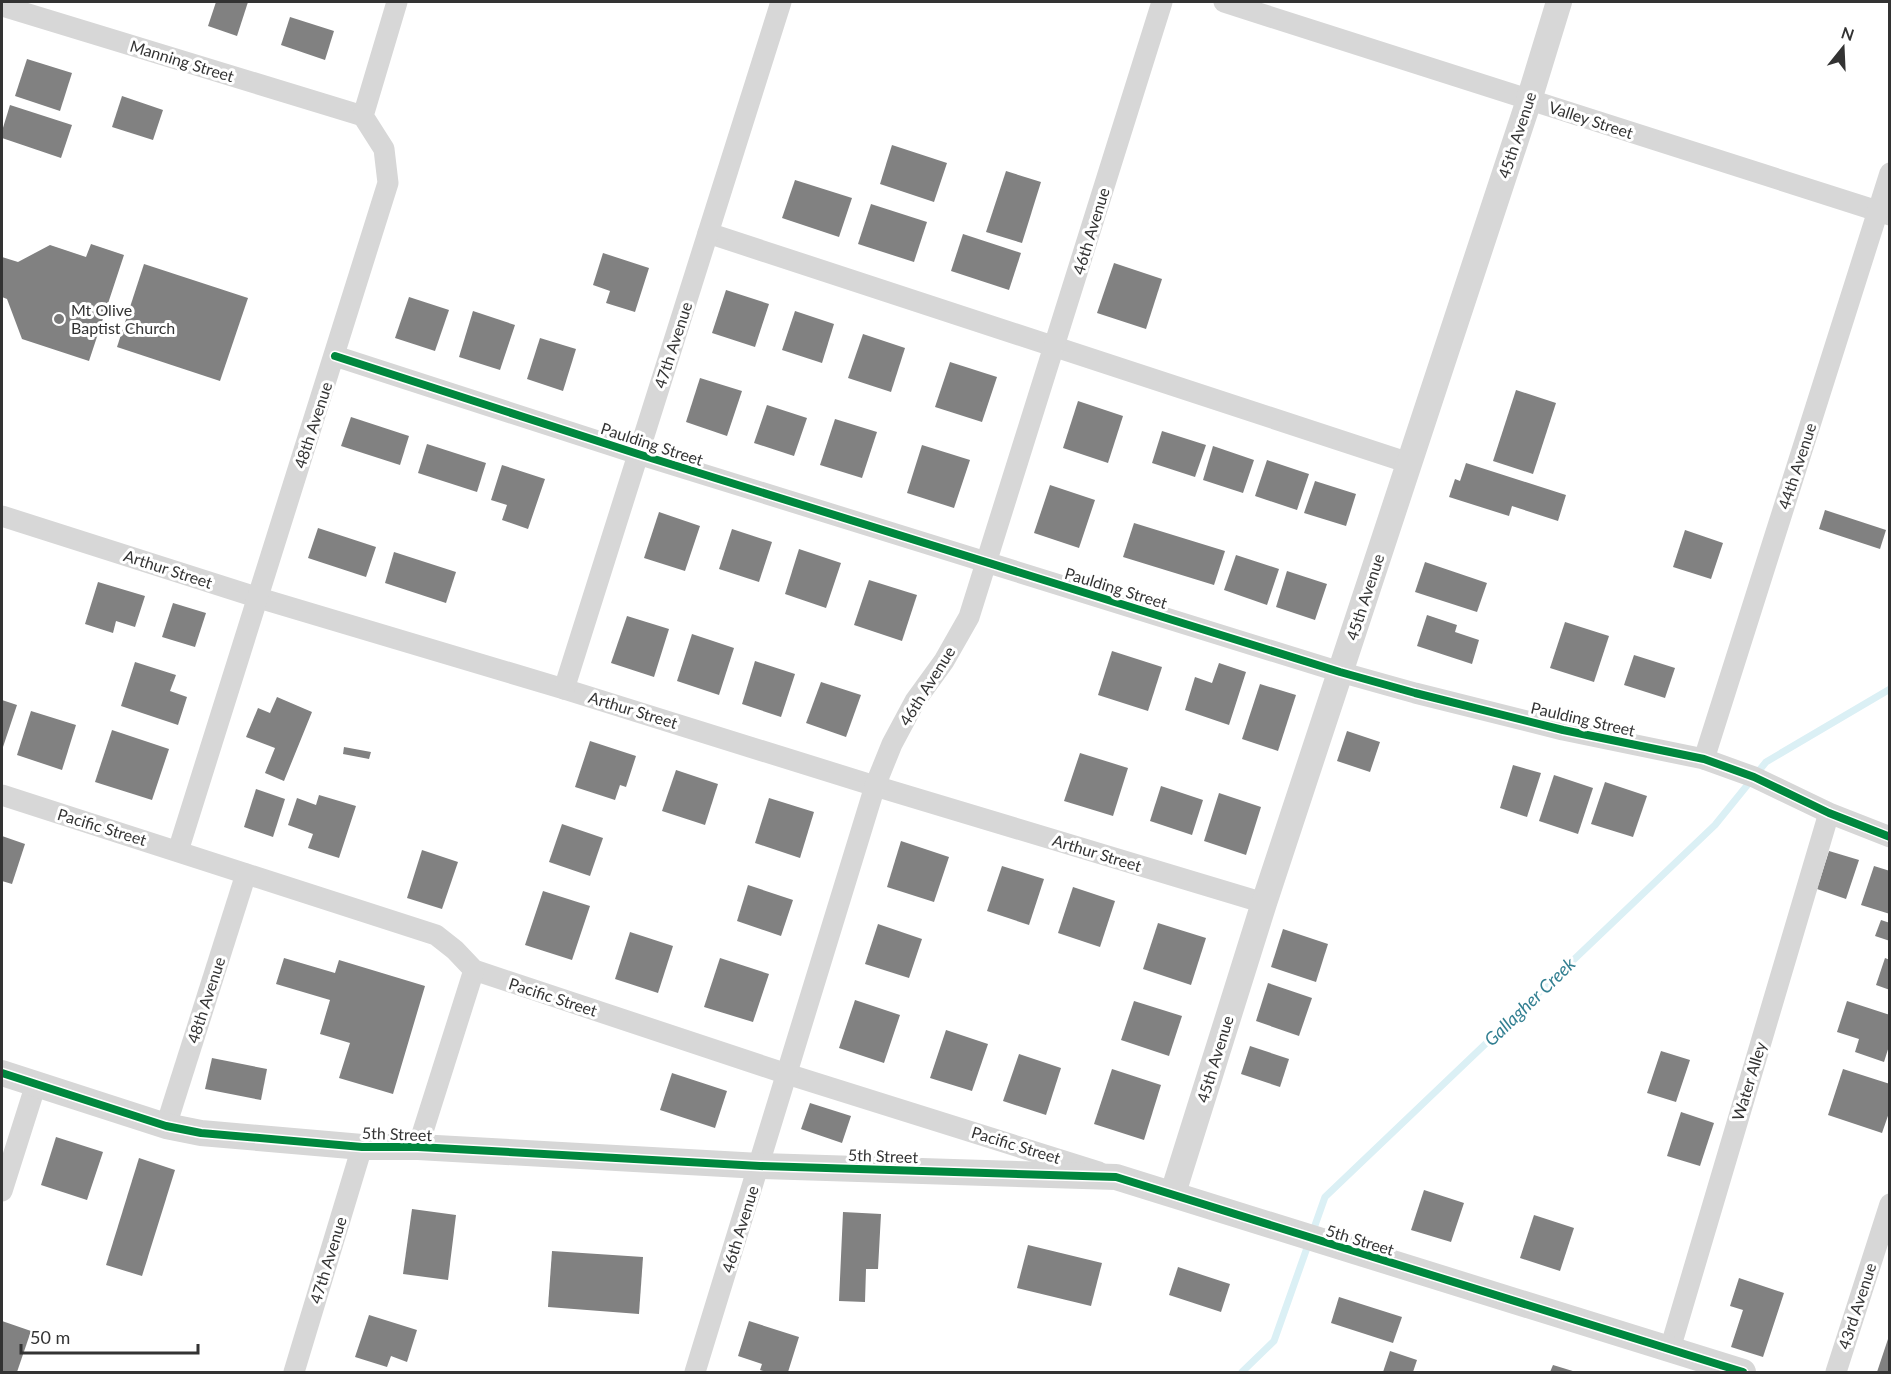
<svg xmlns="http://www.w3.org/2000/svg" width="1891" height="1374" font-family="Lato,sans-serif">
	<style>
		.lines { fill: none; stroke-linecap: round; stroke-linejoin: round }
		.stream { stroke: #dbf0f5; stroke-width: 7 }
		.building { fill: #818181 }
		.minor { stroke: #d7d7d7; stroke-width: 21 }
		.tertiary { stroke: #d7d7d7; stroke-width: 26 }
		.cycleway-casing { stroke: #fff; stroke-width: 11 }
		.cycleway { stroke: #00873e; stroke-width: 8 }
		.poi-dot { fill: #7a7a7a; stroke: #fff; stroke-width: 2 }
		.labels { text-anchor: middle; stroke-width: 6; stroke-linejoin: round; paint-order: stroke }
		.street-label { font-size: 16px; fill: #333; stroke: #fff }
		.poi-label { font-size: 16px; fill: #333; stroke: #fff; text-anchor: start }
		.water-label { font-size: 18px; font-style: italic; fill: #327f91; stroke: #fff }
	</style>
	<rect width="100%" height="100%" fill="#fff"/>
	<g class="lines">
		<path class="stream" d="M 1242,1372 L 1274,1341 L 1325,1197 L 1715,825 L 1766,762 L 1890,689"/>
	</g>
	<g class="building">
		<path d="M 216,2 L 248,2 L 237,36 L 208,26 Z"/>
		<path d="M 290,17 L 334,31 L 325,60 L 281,45 Z"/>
		<path d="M 27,59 L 72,73 L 60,111 L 15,96 Z"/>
		<path d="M 122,96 L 163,110 L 153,140 L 112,127 Z"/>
		<path d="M 10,105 L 72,125 L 61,158 L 2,138 L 2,131 Z"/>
		<path d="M 892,145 L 947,163 L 934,202 L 880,184 Z"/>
		<path d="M 1006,171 L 1041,182 L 1022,243 L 986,232 Z"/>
		<path d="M 795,180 L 852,198 L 839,237 L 782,218 Z"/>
		<path d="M 871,204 L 927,222 L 914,262 L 858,244 Z"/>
		<path d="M 963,234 L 1021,253 L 1009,290 L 951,271 Z"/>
		<path d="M 91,244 L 124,255 L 89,361 L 22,339 L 7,299 L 2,297 L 2,257 L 18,262 L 50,245 L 86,257 Z"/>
		<path d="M 603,253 L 649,268 L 635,312 L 606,303 L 610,291 L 593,285 Z"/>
		<path d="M 1114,263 L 1162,279 L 1146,329 L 1097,313 Z"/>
		<path d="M 144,264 L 248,298 L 220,381 L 117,347 Z"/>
		<path d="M 726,290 L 769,304 L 755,347 L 712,333 Z"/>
		<path d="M 409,297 L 449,310 L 435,351 L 395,338 Z"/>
		<path d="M 473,311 L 515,325 L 500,370 L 459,357 Z"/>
		<path d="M 795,311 L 834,324 L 822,363 L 782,350 Z"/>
		<path d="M 863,334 L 905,348 L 891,392 L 848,378 Z"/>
		<path d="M 540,338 L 576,349 L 563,391 L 527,379 Z"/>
		<path d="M 950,362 L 997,377 L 982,422 L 935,407 Z"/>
		<path d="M 700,378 L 742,391 L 727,436 L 686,422 Z"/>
		<path d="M 1516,390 L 1556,403 L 1533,474 L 1493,461 Z"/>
		<path d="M 1078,401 L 1123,416 L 1108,463 L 1063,448 Z"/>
		<path d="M 767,405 L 807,418 L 794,456 L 754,443 Z"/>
		<path d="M 351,417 L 409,436 L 400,465 L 341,446 Z"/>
		<path d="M 835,419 L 877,432 L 862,478 L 820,465 Z"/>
		<path d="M 1162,431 L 1206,445 L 1195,477 L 1152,463 Z"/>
		<path d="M 427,444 L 486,463 L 477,492 L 418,473 Z"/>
		<path d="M 922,445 L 970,460 L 954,508 L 907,493 Z"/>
		<path d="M 1213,446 L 1254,460 L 1243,493 L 1203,480 Z"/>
		<path d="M 1267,460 L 1309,474 L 1297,510 L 1255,496 Z"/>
		<path d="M 1466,463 L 1566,495 L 1558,521 L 1512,506 L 1509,516 L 1449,497 L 1455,479 L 1460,481 Z"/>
		<path d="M 502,465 L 545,479 L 528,529 L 502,520 L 507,505 L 491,500 Z"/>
		<path d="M 1315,481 L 1356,494 L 1346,526 L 1304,513 Z"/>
		<path d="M 1050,485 L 1095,500 L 1079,548 L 1034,533 Z"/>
		<path d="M 1825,510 L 1886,530 L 1880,549 L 1819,529 Z"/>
		<path d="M 659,512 L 700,526 L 685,571 L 644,558 Z"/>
		<path d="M 1134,523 L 1225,551 L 1214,585 L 1123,557 Z"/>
		<path d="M 318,528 L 376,547 L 366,577 L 308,558 Z"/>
		<path d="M 732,529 L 772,542 L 759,582 L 719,569 Z"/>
		<path d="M 1685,530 L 1723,543 L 1711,579 L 1673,567 Z"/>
		<path d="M 799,549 L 841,563 L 826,608 L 785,594 Z"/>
		<path d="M 394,552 L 456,572 L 446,603 L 385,583 Z"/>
		<path d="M 1236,555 L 1279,569 L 1267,605 L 1224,590 Z"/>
		<path d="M 1425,562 L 1487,583 L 1477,612 L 1415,592 Z"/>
		<path d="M 1287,571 L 1327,584 L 1315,620 L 1276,607 Z"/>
		<path d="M 869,580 L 917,595 L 902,641 L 854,625 Z"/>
		<path d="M 98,582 L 145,596 L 135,627 L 116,621 L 113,633 L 85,624 Z"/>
		<path d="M 173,603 L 206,613 L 195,647 L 162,637 Z"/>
		<path d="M 1427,615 L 1457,625 L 1455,632 L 1479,640 L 1472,664 L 1417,646 Z"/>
		<path d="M 627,616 L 669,629 L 654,677 L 611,663 Z"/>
		<path d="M 1565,622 L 1609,636 L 1594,682 L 1550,668 Z"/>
		<path d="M 692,634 L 734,648 L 719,695 L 677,681 Z"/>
		<path d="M 1112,651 L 1162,667 L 1148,711 L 1098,695 Z"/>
		<path d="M 1634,655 L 1675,668 L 1665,698 L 1624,685 Z"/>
		<path d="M 755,661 L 795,674 L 781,717 L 742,704 Z"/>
		<path d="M 135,662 L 176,675 L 170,691 L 187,697 L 178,725 L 121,706 Z"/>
		<path d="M 1219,663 L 1246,672 L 1229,725 L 1185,710 L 1195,677 L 1212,683 Z"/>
		<path d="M 821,682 L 861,695 L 846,737 L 806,723 Z"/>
		<path d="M 1260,684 L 1296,695 L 1278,751 L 1242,739 Z"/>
		<path d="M 277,697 L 312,712 L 284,781 L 265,773 L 275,748 L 246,737 L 258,708 L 270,713 Z"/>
		<path d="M 2,700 L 17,705 L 2,750 Z"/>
		<path d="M 31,711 L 76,725 L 62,770 L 17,755 Z"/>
		<path d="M 112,730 L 169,749 L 152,800 L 95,782 Z"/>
		<path d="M 1347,731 L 1380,742 L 1370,772 L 1337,761 Z"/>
		<path d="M 590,741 L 636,756 L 626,787 L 620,785 L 615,800 L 575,787 Z"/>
		<path d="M 344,747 L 371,752 L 369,759 L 343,754 Z"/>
		<path d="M 1080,753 L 1128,768 L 1113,816 L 1064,801 Z"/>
		<path d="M 1513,765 L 1541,773 L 1527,817 L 1500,808 Z"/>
		<path d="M 676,770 L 718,784 L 705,825 L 662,811 Z"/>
		<path d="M 1554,775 L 1593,788 L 1578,834 L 1539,821 Z"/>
		<path d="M 1605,782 L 1647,796 L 1633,837 L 1591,824 Z"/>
		<path d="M 1161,786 L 1203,800 L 1192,835 L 1150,821 Z"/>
		<path d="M 256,789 L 285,799 L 273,837 L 244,827 Z"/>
		<path d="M 1219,793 L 1261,807 L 1246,855 L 1204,841 Z"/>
		<path d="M 319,795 L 356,806 L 339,858 L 308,848 L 313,834 L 288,825 L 297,798 L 316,805 Z"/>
		<path d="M 769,798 L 814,812 L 800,858 L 755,843 Z"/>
		<path d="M 562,824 L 603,838 L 590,876 L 549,862 Z"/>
		<path d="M 2,836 L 25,844 L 12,884 L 2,881 Z"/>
		<path d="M 901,841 L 949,857 L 934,902 L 887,887 Z"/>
		<path d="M 422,850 L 458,862 L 442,909 L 407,898 Z"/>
		<path d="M 1829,851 L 1859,860 L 1846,899 L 1817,889 Z"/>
		<path d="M 1002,866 L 1044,879 L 1029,925 L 987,911 Z"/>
		<path d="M 1874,866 L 1890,871 L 1890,914 L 1861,905 Z"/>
		<path d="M 748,885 L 793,900 L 781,936 L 737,921 Z"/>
		<path d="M 1073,887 L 1115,901 L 1100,947 L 1058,933 Z"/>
		<path d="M 543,891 L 590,906 L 572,960 L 525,945 Z"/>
		<path d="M 1881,920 L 1890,923 L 1890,941 L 1875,936 Z"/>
		<path d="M 1158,923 L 1206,938 L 1191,985 L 1143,969 Z"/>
		<path d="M 878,924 L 922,939 L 909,978 L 865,964 Z"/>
		<path d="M 1283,929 L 1328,944 L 1316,982 L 1271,967 Z"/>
		<path d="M 630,932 L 673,946 L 658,993 L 615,979 Z"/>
		<path d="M 284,958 L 335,973 L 339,960 L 425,986 L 393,1094 L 339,1078 L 350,1043 L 320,1034 L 330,1000 L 276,984 Z"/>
		<path d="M 720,958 L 769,974 L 753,1022 L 704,1007 Z"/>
		<path d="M 1885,958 L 1890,960 L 1890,990 L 1876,985 Z"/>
		<path d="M 1268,983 L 1312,998 L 1299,1036 L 1256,1021 Z"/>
		<path d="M 855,1000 L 900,1015 L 884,1063 L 839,1048 Z"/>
		<path d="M 1134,1001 L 1182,1016 L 1169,1056 L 1121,1040 Z"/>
		<path d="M 1847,1001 L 1890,1015 L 1890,1043 L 1884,1062 L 1855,1052 L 1859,1039 L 1837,1032 Z"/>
		<path d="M 946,1030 L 988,1044 L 972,1091 L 930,1078 Z"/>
		<path d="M 1250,1046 L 1289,1059 L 1280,1087 L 1241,1074 Z"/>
		<path d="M 1661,1051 L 1690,1060 L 1676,1102 L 1647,1093 Z"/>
		<path d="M 1019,1054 L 1061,1068 L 1046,1115 L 1003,1101 Z"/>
		<path d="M 212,1058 L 267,1069 L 261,1100 L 205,1089 Z"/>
		<path d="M 1112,1069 L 1161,1085 L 1144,1140 L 1094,1124 Z"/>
		<path d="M 1843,1069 L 1890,1084 L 1890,1110 L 1882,1133 L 1828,1115 Z"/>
		<path d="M 672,1073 L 727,1091 L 715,1128 L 660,1110 Z"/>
		<path d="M 810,1103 L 851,1116 L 842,1143 L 801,1129 Z"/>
		<path d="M 1681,1112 L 1714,1123 L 1700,1166 L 1667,1156 Z"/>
		<path d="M 56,1137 L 103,1152 L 87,1200 L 41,1185 Z"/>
		<path d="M 139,1158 L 175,1170 L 142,1276 L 106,1265 Z"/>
		<path d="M 1424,1190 L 1464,1203 L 1451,1242 L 1411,1230 Z"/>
		<path d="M 412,1209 L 456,1215 L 448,1280 L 403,1274 Z"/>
		<path d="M 843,1212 L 881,1214 L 878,1269 L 866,1269 L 865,1302 L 839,1301 Z"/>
		<path d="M 1534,1215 L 1574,1228 L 1560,1271 L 1520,1258 Z"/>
		<path d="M 1028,1245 L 1102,1263 L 1091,1306 L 1017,1288 Z"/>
		<path d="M 552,1251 L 643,1257 L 639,1314 L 548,1307 Z"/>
		<path d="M 1178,1267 L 1230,1284 L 1221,1312 L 1169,1295 Z"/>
		<path d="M 1739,1278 L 1784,1293 L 1763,1357 L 1731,1347 L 1743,1310 L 1730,1306 Z"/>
		<path d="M 1339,1297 L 1402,1317 L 1393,1343 L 1331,1323 Z"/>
		<path d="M 369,1315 L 417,1330 L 407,1362 L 391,1356 L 387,1367 L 355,1357 Z"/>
		<path d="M 2,1321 L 31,1331 L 17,1372 L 2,1372 Z"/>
		<path d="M 749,1321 L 799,1337 L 788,1372 L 767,1372 L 760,1370 L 762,1364 L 738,1356 Z"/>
		<path d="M 1889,1336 L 1890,1372 L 1877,1372 Z"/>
		<path d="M 1390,1351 L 1417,1360 L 1413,1372 L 1383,1372 Z"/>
		<path d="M 1553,1365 L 1576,1372 L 1550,1372 Z"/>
	</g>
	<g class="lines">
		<g class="minor">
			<path d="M 1224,2 L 1890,215"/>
			<path d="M 2,6 L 363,116"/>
			<path d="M 708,233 L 1409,463"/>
			<path d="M 335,356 L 638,454 L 1340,672 L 1415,693 L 1563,730 L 1704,759 L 1754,777 L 1829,813 L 1890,837"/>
			<path d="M 2,516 L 259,598 L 564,689 L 875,786 L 1264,903"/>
			<path d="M 564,689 L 781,2"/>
			<path d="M 1704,759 L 1890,173"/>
			<path d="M 2,795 L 436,935 L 455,950 L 474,970 L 787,1074 L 1099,1172"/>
			<path d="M 178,851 L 388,183 L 384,149 L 363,116 L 397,2"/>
			<path d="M 166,1126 L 246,874"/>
			<path d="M 418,1147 L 474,970"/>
			<path d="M 2,1191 L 36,1084"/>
			<path d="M 1670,1349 L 1829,813"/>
			<path d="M 294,1372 L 362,1147"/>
			<path d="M 695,1372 L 875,786 L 892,744 L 915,701 L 944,661 L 969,617 L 1162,2"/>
			<path d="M 1836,1372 L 1890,1204"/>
		</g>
		<g class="tertiary">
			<path d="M 2,1073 L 166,1126 L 201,1133 L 362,1147 L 418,1147 L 760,1166 L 1116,1177 L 1743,1372"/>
			<path d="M 1173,1193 L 1264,903 L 1529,100 L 1559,2"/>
		</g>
		<g class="cycleway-casing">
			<g id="cycleway">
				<path d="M 335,356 L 638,454 L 1340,672 L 1415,693 L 1563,730 L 1704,759 L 1754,777 L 1829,813 L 1890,837"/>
				<path d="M 2,1073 L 166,1126 L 201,1133 L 362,1147 L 418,1147 L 760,1166 L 1116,1177 L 1743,1372"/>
			</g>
		</g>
		<use href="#cycleway" class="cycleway"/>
	</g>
	<circle class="poi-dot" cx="59" cy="319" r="6"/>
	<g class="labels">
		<g class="street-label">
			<text transform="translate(182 61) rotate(17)" y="6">Manning Street</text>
			<text transform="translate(1591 120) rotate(18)" y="6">Valley Street</text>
			<text transform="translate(1517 135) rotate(-72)" y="6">45th Avenue</text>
			<text transform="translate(1091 231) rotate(-73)" y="6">46th Avenue</text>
			<text transform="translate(673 345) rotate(-72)" y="6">47th Avenue</text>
			<text transform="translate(313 425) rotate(-72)" y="6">48th Avenue</text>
			<text transform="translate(652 444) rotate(18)" y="6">Paulding Street</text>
			<text transform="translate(1797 466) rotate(-72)" y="6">44th Avenue</text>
			<text transform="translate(168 569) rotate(18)" y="6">Arthur Street</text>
			<text transform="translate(1116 588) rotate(17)" y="6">Paulding Street</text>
			<text transform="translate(1365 597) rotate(-72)" y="6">45th Avenue</text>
			<text transform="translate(927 686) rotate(-58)" y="6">46th Avenue</text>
			<text transform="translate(633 710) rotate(17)" y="6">Arthur Street</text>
			<text transform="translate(1583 719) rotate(13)" y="6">Paulding Street</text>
			<text transform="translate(102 827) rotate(17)" y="6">Pacific Street</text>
			<text transform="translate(1097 853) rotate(17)" y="6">Arthur Street</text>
			<text transform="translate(553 997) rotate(18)" y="6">Pacific Street</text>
			<text transform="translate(206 1000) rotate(-72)" y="6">48th Avenue</text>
			<text transform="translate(1215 1059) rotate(-73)" y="6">45th Avenue</text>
			<text transform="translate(1749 1081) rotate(-73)" y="6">Water Alley</text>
			<text transform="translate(397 1134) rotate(2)" y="6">5th Street</text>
			<text transform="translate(1016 1145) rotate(17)" y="6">Pacific Street</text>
			<text transform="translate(883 1156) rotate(2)" y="6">5th Street</text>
			<text transform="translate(740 1229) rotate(-73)" y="6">46th Avenue</text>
			<text transform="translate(1360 1240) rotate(17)" y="6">5th Street</text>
			<text transform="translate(328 1260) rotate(-73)" y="6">47th Avenue</text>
			<text transform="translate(1857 1306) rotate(-72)" y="6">43rd Avenue</text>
		</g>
		<g class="poi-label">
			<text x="71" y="316">Mt Olive<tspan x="71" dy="18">Baptist Church</tspan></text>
		</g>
		<g class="water-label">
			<text transform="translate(1530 1002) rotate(-44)" y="6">Gallagher Creek</text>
		</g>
	</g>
	<rect width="1891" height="1374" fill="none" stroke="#333333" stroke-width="6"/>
	<g transform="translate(1843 48) rotate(18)" stroke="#ffffff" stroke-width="4.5" paint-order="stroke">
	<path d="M0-4.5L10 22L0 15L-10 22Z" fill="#333333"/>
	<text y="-9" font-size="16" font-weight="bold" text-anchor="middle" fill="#333333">N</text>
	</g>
	<path d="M21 1344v9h177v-9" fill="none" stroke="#333333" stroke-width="3"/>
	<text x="30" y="1344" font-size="18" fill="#333333" stroke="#ffffff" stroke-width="4.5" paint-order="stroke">50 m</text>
</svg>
